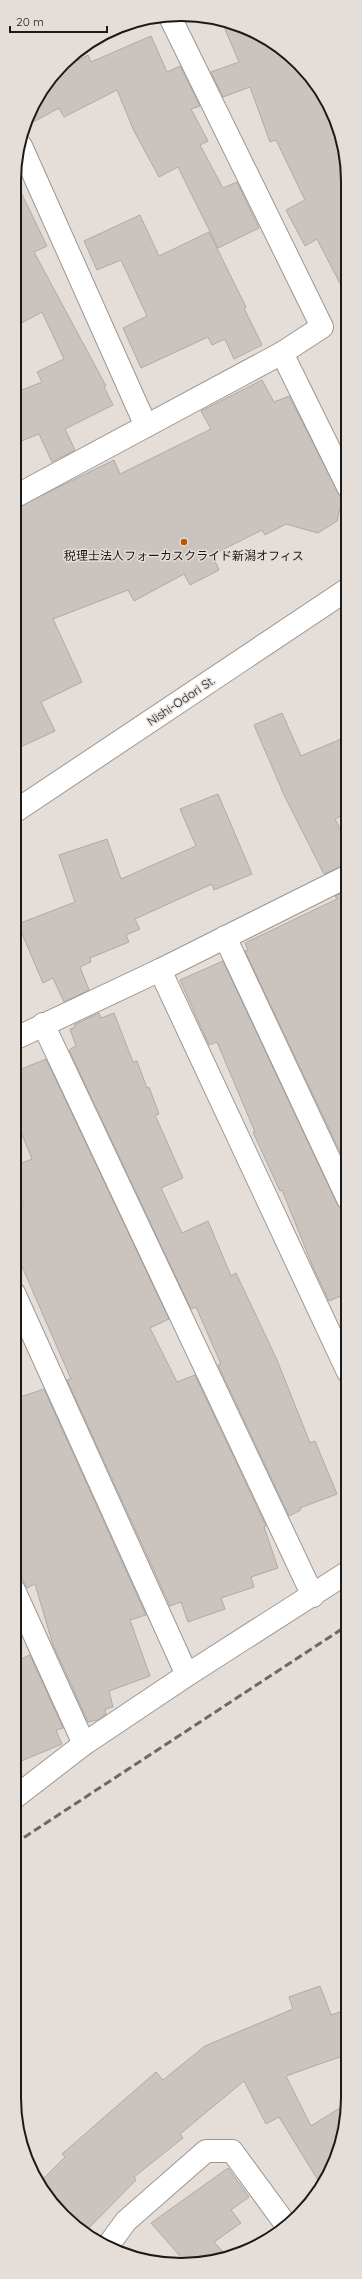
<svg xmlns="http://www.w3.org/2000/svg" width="362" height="2279" font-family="Quicksand,'Noto Sans JP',sans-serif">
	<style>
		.building { fill: #cbc3be; stroke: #b1a9a4 }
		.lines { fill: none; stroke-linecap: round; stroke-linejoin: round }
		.minor-casing { stroke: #9e9692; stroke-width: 24 }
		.tertiary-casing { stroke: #9e9692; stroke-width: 24 }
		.minor { stroke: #fff; stroke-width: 22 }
		.tertiary { stroke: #fff; stroke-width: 22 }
		.rail { stroke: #6d6865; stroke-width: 3; stroke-dasharray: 8 4; stroke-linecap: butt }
		.poi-dot { fill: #b65805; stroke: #e5ddd8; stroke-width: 1.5 }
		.labels { text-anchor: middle; stroke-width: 3; stroke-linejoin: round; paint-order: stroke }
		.poi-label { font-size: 12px; fill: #1c1917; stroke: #e5ddd8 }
		.street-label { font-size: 12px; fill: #1c1917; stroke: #e5ddd8 }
		.rim { fill: none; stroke: #1c1917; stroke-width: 2 }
	</style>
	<rect width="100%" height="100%" fill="#e5ddd8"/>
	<g class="building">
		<path d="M 222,22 L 255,31 L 299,63 L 335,117 L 348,170 L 348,299 L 317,239 L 305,246 L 286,210 L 305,200 L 276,140 L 270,142 L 250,87 L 223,97 L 211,72 L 239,62 Z"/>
		<path d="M 151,36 L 167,72 L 180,66 L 200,106 L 191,109 L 208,141 L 200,145 L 223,188 L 237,182 L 259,228 L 218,248 L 178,167 L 159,177 L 134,131 L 117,90 L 64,117 L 59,108 L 26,126 L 31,107 L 61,69 L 88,55 L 91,62 Z"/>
		<path d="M 14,178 L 47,246 L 34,252 L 106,386 L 104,387 L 113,405 L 65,429 L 75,450 L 52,462 L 39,434 L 14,444 L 14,393 L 42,382 L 37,372 L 64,359 L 42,312 L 14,327 Z"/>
		<path d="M 140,215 L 159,256 L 209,232 L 246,307 L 244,308 L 262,345 L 234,359 L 225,339 L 212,345 L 208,337 L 141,368 L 123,328 L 147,316 L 121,260 L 97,270 L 84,241 Z"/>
		<path d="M 262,380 L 274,402 L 289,396 L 342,500 L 337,521 L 318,533 L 286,524 L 265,535 L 262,530 L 212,555 L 219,570 L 190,585 L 184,574 L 134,601 L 128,590 L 53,619 L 82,682 L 41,702 L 55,731 L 14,750 L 14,509 L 114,460 L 120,474 L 211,429 L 201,411 Z"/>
		<path d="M 282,713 L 301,756 L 348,736 L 348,812 L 335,819 L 348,844 L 348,864 L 324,874 L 285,797 L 254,725 Z"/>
		<path d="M 218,794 L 252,874 L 214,890 L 212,884 L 135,919 L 140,929 L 126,935 L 129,942 L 90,958 L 91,962 L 80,967 L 89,990 L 64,1002 L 53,978 L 43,983 L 18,924 L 75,902 L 59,855 L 107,839 L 121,879 L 196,846 L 180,809 Z"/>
		<path d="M 348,890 L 348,1169 L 245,951 L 248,950 L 245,943 L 337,899 L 335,896 Z"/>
		<path d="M 223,961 L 337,1204 L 341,1209 L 348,1211 L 348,1293 L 329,1301 L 313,1267 L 282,1190 L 280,1191 L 253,1132 L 255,1132 L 217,1042 L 209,1045 L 180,980 Z"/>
		<path d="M 99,1013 L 101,1018 L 114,1013 L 133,1062 L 137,1061 L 147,1088 L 149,1087 L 159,1114 L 155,1115 L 183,1178 L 161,1188 L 182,1233 L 208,1221 L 231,1276 L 236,1273 L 277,1360 L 310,1443 L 315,1441 L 337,1494 L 300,1508 L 301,1510 L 289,1516 L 218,1365 L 221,1364 L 196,1307 L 191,1309 L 69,1050 L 76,1046 L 70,1029 L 75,1027 L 74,1025 Z"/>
		<path d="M 46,1059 L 169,1319 L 150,1328 L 177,1382 L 195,1375 L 266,1526 L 264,1527 L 278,1568 L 251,1577 L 254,1587 L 221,1598 L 225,1609 L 188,1622 L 181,1602 L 170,1606 L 67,1380 L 71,1379 L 14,1248 L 14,1210 L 24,1206 L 14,1181 L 14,1166 L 32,1159 L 14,1115 L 14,1072 Z"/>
		<path d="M 44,1389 L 146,1615 L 130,1620 L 150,1676 L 109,1691 L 113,1707 L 105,1709 L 106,1714 L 98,1720 L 88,1722 L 53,1645 L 35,1584 L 27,1588 L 14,1562 L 14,1399 Z"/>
		<path d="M 30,1655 L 63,1728 L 56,1730 L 62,1744 L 14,1764 L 14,1662 Z"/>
		<path d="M 320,1986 L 331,2015 L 348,2009 L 348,2054 L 286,2076 L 311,2126 L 348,2103 L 331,2172 L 321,2185 L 279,2117 L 266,2124 L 244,2081 L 180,2134 L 183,2138 L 134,2177 L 136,2180 L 85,2232 L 53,2202 L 40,2182 L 65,2157 L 62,2154 L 156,2072 L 163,2080 L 205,2046 L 293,2009 L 289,1997 Z"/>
		<path d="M 228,2168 L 249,2197 L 231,2210 L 241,2223 L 214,2242 L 228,2257 L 186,2263 L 151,2223 Z"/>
	</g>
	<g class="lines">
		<g class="minor-casing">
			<g id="minor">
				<path d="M 21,146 L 146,426"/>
				<path d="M 282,353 L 348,487"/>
				<path d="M 14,497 L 282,353 L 322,327 L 170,17"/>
				<path d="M 225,937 L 348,1199"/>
				<path d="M 160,970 L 348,1372"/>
				<path d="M 43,1024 L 313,1596"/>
				<path d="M 14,1039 L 160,970 L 348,876"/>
				<path d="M 14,1293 L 187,1675"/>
				<path d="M 14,1590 L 84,1744"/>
				<path d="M 14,1798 L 84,1744 L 187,1675 L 348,1572"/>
				<path d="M 107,2247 L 126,2221 L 206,2151 L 232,2151 L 287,2226"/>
			</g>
		</g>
		<g class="tertiary-casing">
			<path id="tertiary" d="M 14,812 L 348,589"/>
		</g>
		<use href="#minor" class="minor"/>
		<use href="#tertiary" class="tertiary"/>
		<path class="rail" d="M 14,1844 L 348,1625"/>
	</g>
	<circle class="poi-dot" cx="184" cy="542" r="4"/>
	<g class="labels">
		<g class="poi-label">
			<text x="184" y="560">税理士法人フォーカスクライド新潟オフィス</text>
		</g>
		<g class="street-label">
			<text transform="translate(181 701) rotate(-34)" y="4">Nishi-Odori St.</text>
		</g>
	</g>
	<path d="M0 0H362V2279H0ZM181 21H181A160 160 0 0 1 341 181V2098A160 160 0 0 1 181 2258H181A160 160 0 0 1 21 2098V181A160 160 0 0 1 181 21Z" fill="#e5ddd8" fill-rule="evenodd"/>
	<path class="rim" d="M181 21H181A160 160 0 0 1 341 181V2098A160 160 0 0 1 181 2258H181A160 160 0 0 1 21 2098V181A160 160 0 0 1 181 21Z"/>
	<path d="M10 26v6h97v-6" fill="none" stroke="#1c1917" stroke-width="2"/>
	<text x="16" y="26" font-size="12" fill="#1c1917" stroke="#e5ddd8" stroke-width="3" paint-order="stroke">20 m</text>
</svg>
